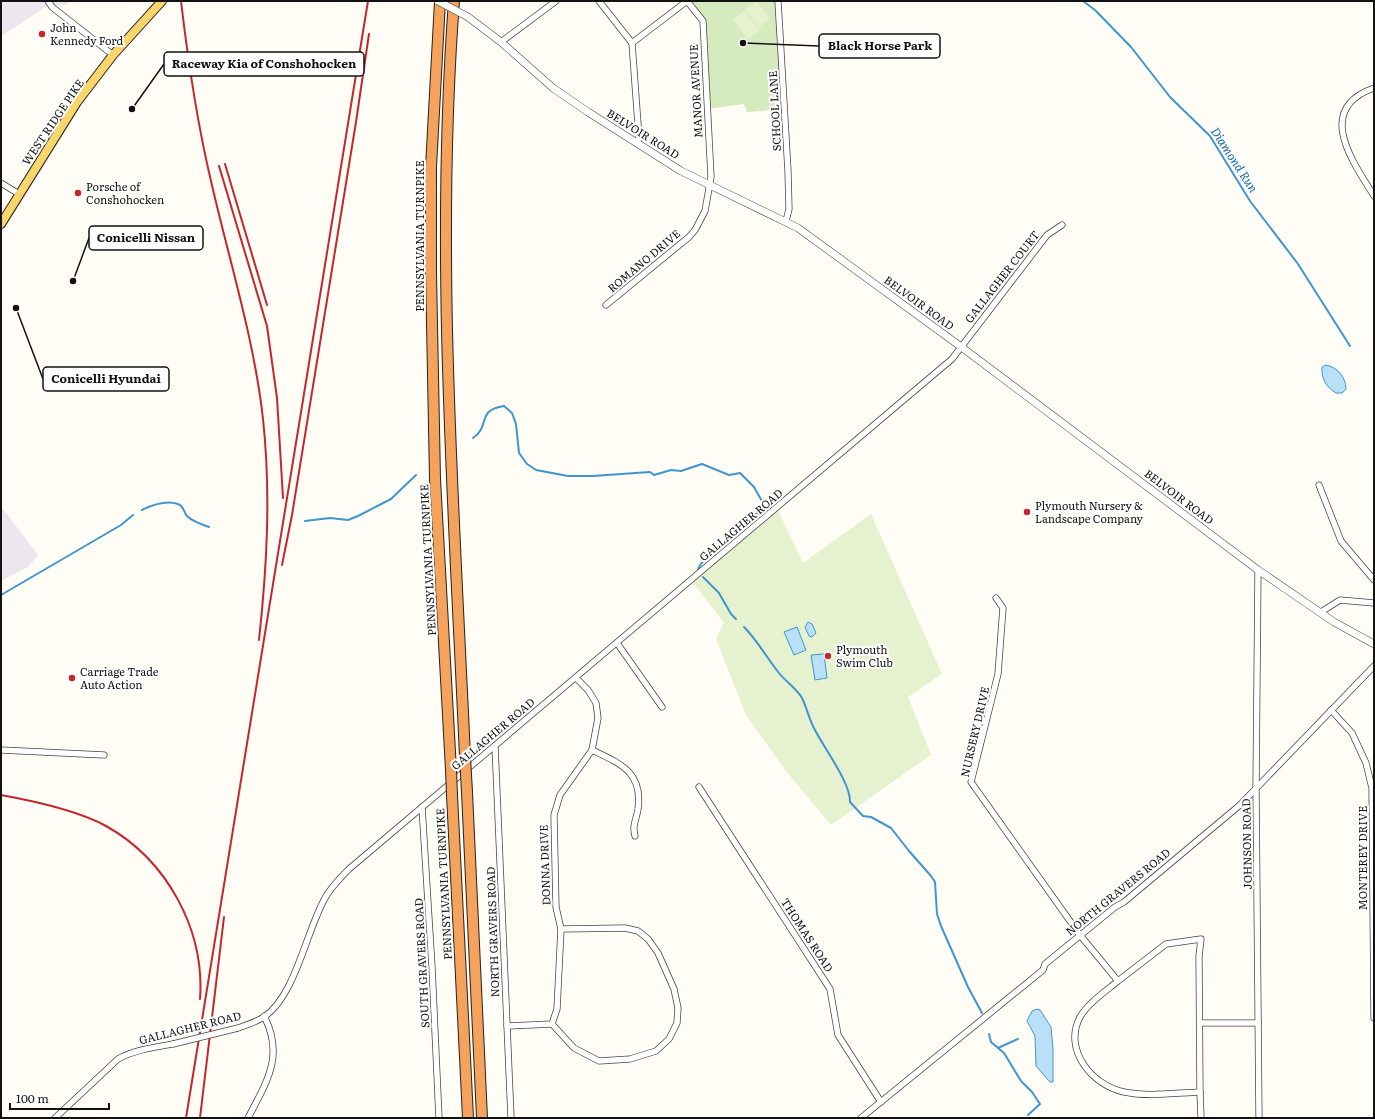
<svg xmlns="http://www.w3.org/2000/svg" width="1375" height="1119" font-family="Literata,serif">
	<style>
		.industrial { fill: #eee6ef }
		.green { fill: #d5ebbd }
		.pitch { fill: #e6f2cf }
		.water { fill: #b9e0f7; stroke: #3f96cf }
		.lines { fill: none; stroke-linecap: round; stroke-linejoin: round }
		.stream { stroke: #3f96cf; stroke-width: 2 }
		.minor-casing { stroke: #444; stroke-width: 7 }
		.tertiary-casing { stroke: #444; stroke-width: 8 }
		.primary-casing { stroke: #222; stroke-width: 10 }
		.motorway-casing { stroke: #222; stroke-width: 12 }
		.minor { stroke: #fff; stroke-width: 5.5 }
		.tertiary { stroke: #fff; stroke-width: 7 }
		.primary { stroke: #f9d66b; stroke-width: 8 }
		.motorway { stroke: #f5a25d; stroke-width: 10 }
		.rail { stroke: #c4262e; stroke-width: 2 }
		.minor-bridge-casing { stroke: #444; stroke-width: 7; stroke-linecap: butt }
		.tertiary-bridge-casing { stroke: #444; stroke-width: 8; stroke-linecap: butt }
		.motorway-bridge-casing { stroke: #222; stroke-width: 12; stroke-linecap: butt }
		.minor-bridge { stroke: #fff; stroke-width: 5.5 }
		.tertiary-bridge { stroke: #fff; stroke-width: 7 }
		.motorway-bridge { stroke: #f5a25d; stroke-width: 10 }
		.poi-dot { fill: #c4262e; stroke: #fff; stroke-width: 1.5 }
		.labels { text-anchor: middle; stroke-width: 4; stroke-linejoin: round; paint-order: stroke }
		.poi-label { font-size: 11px; fill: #111; stroke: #fff; text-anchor: start }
		.street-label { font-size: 11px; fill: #111; stroke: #fff }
		.water-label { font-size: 12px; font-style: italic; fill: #1768a6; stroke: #fff }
		.leader { fill: none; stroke: #111; stroke-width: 1.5 }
		.callout-dot { fill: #111; stroke: #fff; stroke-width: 1.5 }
		.callout { fill: #fff; stroke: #111; stroke-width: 1.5 }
		.callout-label { font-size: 12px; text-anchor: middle; font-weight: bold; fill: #111 }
	</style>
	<rect width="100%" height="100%" fill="#fffdf5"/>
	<g class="industrial">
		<path d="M 1,1 L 71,1 L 66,5 L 47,6 L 1,36 Z"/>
		<path d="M 1,506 L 38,555 L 28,567 L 1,581 Z"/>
	</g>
	<path class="green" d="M 687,1 L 778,1 L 785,109 L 747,112 L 744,104 L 707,109 L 703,21 Z"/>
	<g class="pitch">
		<path d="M 756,1 L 770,18 L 759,27 L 745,9 Z"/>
		<path d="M 744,11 L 760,30 L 748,39 L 733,19 Z"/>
		<path d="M 777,508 L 803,563 L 871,514 L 942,674 L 908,697 L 931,755 L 831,825 L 785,770 L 746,715 L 716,639 L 724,623 L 691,580 Z"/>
	</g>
	<g class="water">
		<path d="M 1326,365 C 1337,367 1346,377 1346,389 L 1342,393 L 1336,393 C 1326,387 1321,378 1322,367 Z"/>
		<path d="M 808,622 L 812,624 L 816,633 L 812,637 L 809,636 L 805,627 Z"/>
		<path d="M 797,627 L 806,650 L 794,655 L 784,632 Z"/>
		<path d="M 824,654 L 827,678 L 815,680 L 811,655 Z"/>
		<path d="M 1037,1009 L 1040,1010 L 1051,1027 L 1053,1049 L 1053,1082 L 1050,1082 L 1036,1066 L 1035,1036 L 1027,1021 L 1032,1011 Z"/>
	</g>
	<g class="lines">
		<g class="stream">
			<path d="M 1083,1 L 1095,10 L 1131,47 L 1170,97 L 1210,136 L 1250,201 L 1298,264 L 1350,346"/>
			<path d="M 473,438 C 491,426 476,410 504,406 L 512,413 L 516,424 L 519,453 L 527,464 L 536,470 L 568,476 L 593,476 L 650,472 L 654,475 L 671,470 L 681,471 L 702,464 L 729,475 L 740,473 L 754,487 L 763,503 L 760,511 C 749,520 699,559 698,570"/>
			<path d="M 142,510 C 152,505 166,500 178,504 C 184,506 184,513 187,516 C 192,521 203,525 209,527"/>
			<path d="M 305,521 L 330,518 L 348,520 L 358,516 L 391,499 L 416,475"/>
			<path d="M 703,577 L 719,593 L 731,614 L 736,619"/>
			<path d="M 1,595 L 121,525 L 133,515"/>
			<path d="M 744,627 C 757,640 767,658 779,673 C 785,681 797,689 802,698 C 806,706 808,715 812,724 C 820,743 851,782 850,802 L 863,816 L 871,817 L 891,828 L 909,851 L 931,876 L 935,882 L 937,914 L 941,926 L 968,987 L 982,1013"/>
			<path d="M 989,1034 L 991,1042 L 1004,1053 L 1021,1081 L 1032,1092 L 1040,1104 L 1028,1115"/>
			<path d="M 998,1048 L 1018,1039"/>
		</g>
		<g class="minor-casing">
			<g id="minor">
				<path d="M 48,1 L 52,7 L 113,55"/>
				<path d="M 599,1 L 632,43 L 639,138 L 636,143"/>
				<path d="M 778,1 L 788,171 L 789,209 L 786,221"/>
				<path d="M 501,42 L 556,1"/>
				<path d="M 632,43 L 687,1"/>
				<path d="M 1374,88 C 1314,109 1353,162 1374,196"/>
				<path d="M 1,183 L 19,194"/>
				<path d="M 606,305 L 689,237 L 695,230 L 705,211 L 711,177 L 703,21 L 687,1"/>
				<path d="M 1319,485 L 1341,541 L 1374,580"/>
				<path d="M 1258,570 L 1256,788 L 1259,1118"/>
				<path d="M 996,598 L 1003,608 L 998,674 L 971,782 L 1080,935 L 1118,981 C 1106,991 1088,1003 1080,1017 C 1063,1049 1091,1085 1124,1092 C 1148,1097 1175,1093 1200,1092 L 1199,956 L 1201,939 L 1166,944 L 1118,981"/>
				<path d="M 1321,612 L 1340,600 L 1374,603"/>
				<path d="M 617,643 L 662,707"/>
				<path d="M 1331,710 L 1352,733 L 1366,763 L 1372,788 L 1374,1018"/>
				<path d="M 495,746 L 511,1118"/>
				<path d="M 1,750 L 104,755"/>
				<path d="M 592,750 C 621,764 643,772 638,809 C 636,821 632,825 635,836"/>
				<path d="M 699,787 L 830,989 L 838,1035 L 881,1102"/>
				<path d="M 422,807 L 432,967 L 439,1118"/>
				<path d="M 1200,1023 L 1258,1023"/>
				<path d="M 552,1024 L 574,1048 L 599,1061 L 630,1059 L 656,1051 L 669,1039 L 677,1023 L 678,1008 L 674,989 L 658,953 L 648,939 L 638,931 L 625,928 L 561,929"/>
				<path d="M 507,1026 L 552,1024 L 557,1009 L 561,929 L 556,907 L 554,815 L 560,795 L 592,750 L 598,718 L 596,703 L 588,690 L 576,678"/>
				<path d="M 238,1028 C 247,1025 256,1022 264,1017 C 295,996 306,933 324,900 C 330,888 340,878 349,869 L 952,359 L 1047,235 L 1062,225"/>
				<path d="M 1200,1092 L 1201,1118"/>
				<path d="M 55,1118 L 118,1059 C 134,1050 155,1047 173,1044"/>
				<path d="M 248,1118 C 266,1083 285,1056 264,1016"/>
				<path d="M 861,1118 L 1043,970 L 1045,964 L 1115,907 L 1124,902 L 1240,805 L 1374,666"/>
			</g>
		</g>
		<g class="tertiary-casing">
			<path id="tertiary" d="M 468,17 L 501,42 L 553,88 L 588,112 L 681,171 L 798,228 L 960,346 L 1258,570 L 1334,622 L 1374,644"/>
		</g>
		<g class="primary-casing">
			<path id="primary" d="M 1,224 L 77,102 L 113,55 L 162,1"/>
		</g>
		<g class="motorway-casing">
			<g id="motorway">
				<path d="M 440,1 L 431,167 L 431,272 L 435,479 L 451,770"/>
				<path d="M 454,1 C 435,253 454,505 465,757"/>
				<path d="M 467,792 L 482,1118"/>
				<path d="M 452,795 L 468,1118"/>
			</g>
		</g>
		<use href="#minor" class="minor"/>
		<use href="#tertiary" class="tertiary"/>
		<use href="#primary" class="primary"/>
		<use href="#motorway" class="motorway"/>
		<g class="rail">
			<path d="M 181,1 C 188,61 197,122 211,181 C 229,260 254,338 263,419 C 271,493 267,566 259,640"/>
			<path d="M 225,164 L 267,305"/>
			<path d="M 219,166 L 267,326 L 277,398 L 283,498"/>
			<path d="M 282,565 L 292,515 L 356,122 L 369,34"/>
			<path d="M 1,795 C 34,801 77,810 106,826 C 167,860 205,930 200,999"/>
			<path d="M 186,1118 L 368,1"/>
			<path d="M 200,1118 L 224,917"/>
		</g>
		<g class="minor-bridge-casing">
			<path id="minor-bridge" d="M 173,1044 L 238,1028"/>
		</g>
		<g class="tertiary-bridge-casing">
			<path id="tertiary-bridge" d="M 438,1 L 468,17"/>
		</g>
		<g class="motorway-bridge-casing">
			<g id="motorway-bridge">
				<path d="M 465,757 L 467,792"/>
				<path d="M 451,770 L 452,795"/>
			</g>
		</g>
		<use href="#minor-bridge" class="minor-bridge"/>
		<use href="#tertiary-bridge" class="tertiary-bridge"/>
		<use href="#motorway-bridge" class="motorway-bridge"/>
	</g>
	<g class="poi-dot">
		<circle cx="42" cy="34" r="4"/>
		<circle cx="78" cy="193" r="4"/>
		<circle cx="1027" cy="512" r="4"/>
		<circle cx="828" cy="656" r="4"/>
		<circle cx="72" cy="678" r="4"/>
	</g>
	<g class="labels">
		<g class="poi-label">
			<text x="50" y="32">John<tspan x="50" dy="13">Kennedy Ford</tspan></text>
			<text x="86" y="191">Porsche of<tspan x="86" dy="13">Conshohocken</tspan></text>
			<text x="1035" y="510">Plymouth Nursery &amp;<tspan x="1035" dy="13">Landscape Company</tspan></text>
			<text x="836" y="654">Plymouth<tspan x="836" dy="13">Swim Club</tspan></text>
			<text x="80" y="676">Carriage Trade<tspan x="80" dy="13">Auto Action</tspan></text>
		</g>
		<g class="street-label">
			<text transform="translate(696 91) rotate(-93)" y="4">MANOR AVENUE</text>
			<text transform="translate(775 111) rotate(-93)" y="4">SCHOOL LANE</text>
			<text transform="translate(53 122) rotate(-56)" y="4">WEST RIDGE PIKE</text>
			<text transform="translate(643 134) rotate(32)" y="4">BELVOIR ROAD</text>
			<text transform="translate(420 236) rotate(-90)" y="4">PENNSYLVANIA TURNPIKE</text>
			<text transform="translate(644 261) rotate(-40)" y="4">ROMANO DRIVE</text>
			<text transform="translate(1002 277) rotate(-52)" y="4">GALLAGHER COURT</text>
			<text transform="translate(919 303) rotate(36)" y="4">BELVOIR ROAD</text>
			<text transform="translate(1179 497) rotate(37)" y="4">BELVOIR ROAD</text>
			<text transform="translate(741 525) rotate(-40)" y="4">GALLAGHER ROAD</text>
			<text transform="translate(428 560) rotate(-93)" y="4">PENNSYLVANIA TURNPIKE</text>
			<text transform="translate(975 732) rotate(-77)" y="4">NURSERY DRIVE</text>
			<text transform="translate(493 734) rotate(-40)" y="4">GALLAGHER ROAD</text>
			<text transform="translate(1247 844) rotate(-91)" y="4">JOHNSON ROAD</text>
			<text transform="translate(1363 858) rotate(-90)" y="4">MONTEREY DRIVE</text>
			<text transform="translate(545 865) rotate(-92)" y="4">DONNA DRIVE</text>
			<text transform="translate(444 884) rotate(-93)" y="4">PENNSYLVANIA TURNPIKE</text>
			<text transform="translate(1118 892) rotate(-39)" y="4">NORTH GRAVERS ROAD</text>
			<text transform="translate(493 932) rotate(-92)" y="4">NORTH GRAVERS ROAD</text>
			<text transform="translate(807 935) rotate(57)" y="4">THOMAS ROAD</text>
			<text transform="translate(422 963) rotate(-93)" y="4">SOUTH GRAVERS ROAD</text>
			<text transform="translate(190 1028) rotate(-14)" y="4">GALLAGHER ROAD</text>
		</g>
		<g class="water-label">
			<text transform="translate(1234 160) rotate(57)" y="4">Diamond Run</text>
		</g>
	</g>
	<path class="leader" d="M743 43L819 46M132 109L164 64M73 281L89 238M16 308L43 379"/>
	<g class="callout-dot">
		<circle cx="743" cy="43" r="4"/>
		<circle cx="132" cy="109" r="4"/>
		<circle cx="73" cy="281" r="4"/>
		<circle cx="16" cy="308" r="4"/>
	</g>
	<g class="callout">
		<rect x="819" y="34" width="121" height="24" rx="4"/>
		<rect x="164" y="52" width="200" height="24" rx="4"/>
		<rect x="89" y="226" width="114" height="24" rx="4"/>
		<rect x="43" y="367" width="126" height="24" rx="4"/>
	</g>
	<g class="callout-label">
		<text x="880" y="50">Black Horse Park</text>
		<text x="264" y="68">Raceway Kia of Conshohocken</text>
		<text x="146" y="242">Conicelli Nissan</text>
		<text x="106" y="383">Conicelli Hyundai</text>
	</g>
	<rect width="1375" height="1119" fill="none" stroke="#111111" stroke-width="4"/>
	<path d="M10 1103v6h99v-6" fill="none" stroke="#111111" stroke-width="2"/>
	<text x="16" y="1103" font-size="12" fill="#111111" stroke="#ffffff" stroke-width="3" paint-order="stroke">100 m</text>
</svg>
